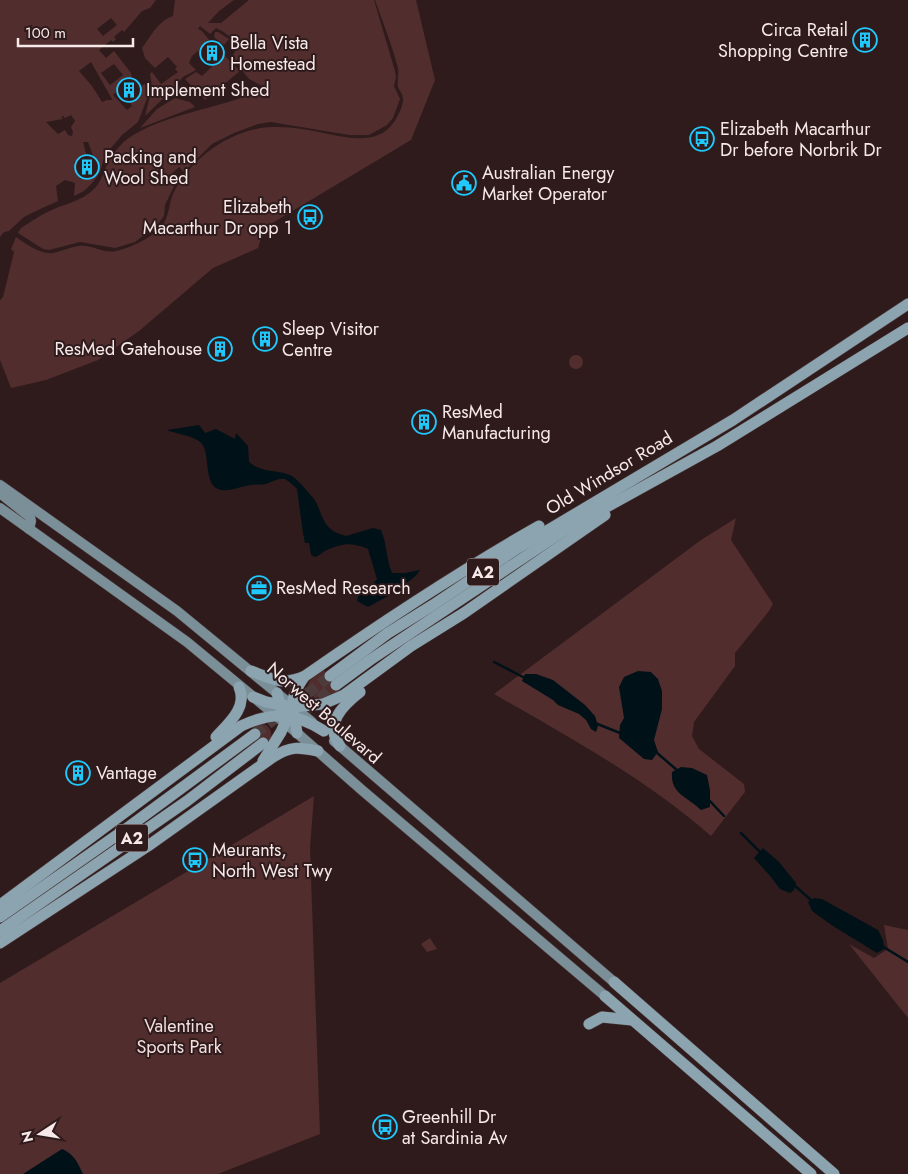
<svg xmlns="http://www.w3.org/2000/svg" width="908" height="1174" font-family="Jost,sans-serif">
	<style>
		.green { fill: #512d2e; fill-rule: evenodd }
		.water { fill: #001118 }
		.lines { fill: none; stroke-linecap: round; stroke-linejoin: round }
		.stream { stroke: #001118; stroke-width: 2.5 }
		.highway-tunnel { stroke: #4d3a3b; stroke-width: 11; stroke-dasharray: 11 5.5; stroke-linecap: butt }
		.primary-casing { stroke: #4b3839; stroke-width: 11 }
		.highway-casing { stroke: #4b3839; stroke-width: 12 }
		.primary { stroke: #7a8f98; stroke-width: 10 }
		.highway { stroke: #8ba4af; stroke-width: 11 }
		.labels { text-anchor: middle; stroke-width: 4; stroke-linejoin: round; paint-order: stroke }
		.shield { fill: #2f1b1c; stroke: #bbabac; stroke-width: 1 }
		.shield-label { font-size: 16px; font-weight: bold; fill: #f7e9e9 }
		.poi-label { font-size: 18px; fill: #f7e9e9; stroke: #2f1b1c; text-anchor: start }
		.street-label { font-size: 18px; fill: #f7e9e9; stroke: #2f1b1c }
		.park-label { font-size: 18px; fill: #f3dfdf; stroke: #2f1b1c }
	</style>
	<rect width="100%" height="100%" fill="#2f1b1c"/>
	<g class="green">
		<path d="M 0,0 L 156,0 L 150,8 L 142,11 L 124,32 L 122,30 L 114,37 L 116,39 L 113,42 L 111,40 L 99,50 L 106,58 L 114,51 L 131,73 L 132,78 L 113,95 L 127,110 L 132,106 L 128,99 L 144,84 L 149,85 L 148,96 L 138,122 L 122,135 L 105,155 L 100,172 L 93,182 L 84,191 L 74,196 L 75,183 L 65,180 L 56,186 L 58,201 L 38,210 L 24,217 L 9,231 L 4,232 L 0,237 ZM 111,18 L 117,25 L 103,36 L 97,29 ZM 91,62 L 112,99 L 112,100 L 107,100 L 102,102 L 92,86 L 79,71 ZM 114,64 L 123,75 L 110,85 L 101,73 ZM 71,115 L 75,121 L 71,127 L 73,132 L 72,136 L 68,135 L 65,130 L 58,134 L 46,122 L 63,119 L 61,117 L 63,116 L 65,118 ZM 83,142 L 88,142 L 99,172 L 80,179 L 74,162 L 87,157 Z"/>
		<path d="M 175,0 L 234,0 L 219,11 L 208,23 L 221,23 L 249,0 L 374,0 L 395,71 L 396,77 L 394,86 L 400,99 L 393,118 L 387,125 L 369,135 L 349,135 L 271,122 L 258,124 L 234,133 L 212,144 L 184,172 L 179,167 L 169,176 L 173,181 L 176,182 L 165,205 L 164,216 L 157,225 L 135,242 L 115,248 L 80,242 L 49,250 L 43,249 L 18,233 L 21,228 C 32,221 42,214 54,209 C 68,203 84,200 95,188 C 102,180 104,170 109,161 C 114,151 125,139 135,134 C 172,113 215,109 254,93 L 257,96 L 266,88 L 249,79 L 242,70 L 243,67 L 232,57 L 237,48 C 235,39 225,32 216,28 L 210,34 L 200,26 L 198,29 L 202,31 L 210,41 L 192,56 L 189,63 L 196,70 L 183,77 L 172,90 L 145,116 L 152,87 L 150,74 L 152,72 L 161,84 L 178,72 L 175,69 L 177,67 L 168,57 L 155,68 L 145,58 L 142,48 C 151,36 158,21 173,16 Z"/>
		<path d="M 375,0 L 416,0 L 435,80 L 411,140 L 264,228 L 258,248 L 213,268 L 139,331 L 98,360 L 46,380 L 11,388 L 0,360 L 0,300 L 3,297 L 14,252 L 11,249 L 16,237 C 26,244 41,255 53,253 C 62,251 70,247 79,246 C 91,244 104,254 116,251 C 133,247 154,237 164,223 C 169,215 169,203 173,194 C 189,161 224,134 261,128 C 273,126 289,127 302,129 C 330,132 374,152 394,122 C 398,116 402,108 403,101 C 404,95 400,92 398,87 C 397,81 399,75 398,68 C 392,45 383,23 375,0 Z"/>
		<path d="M 215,32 L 218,32 L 229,39 L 224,45 L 214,37 Z"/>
		<path d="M 224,55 L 240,71 L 205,100 L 185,79 L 196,72 L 202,76 Z"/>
		<path d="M 175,98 L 190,102 L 195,107 L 140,128 L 157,109 Z"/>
		<circle cx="576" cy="362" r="7"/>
		<path d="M 736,518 L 731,540 L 773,604 L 769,611 L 735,653 L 735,666 L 694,722 L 692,736 L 699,749 L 744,784 L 745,792 L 711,836 C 646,779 569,737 494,694 L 701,540 Z"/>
		<path d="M 323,669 L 340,690 L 328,696 L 315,698 L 308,693 C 305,681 315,676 323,669 Z"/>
		<path d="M 261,723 C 274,727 272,736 268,747 L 251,726 Z"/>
		<path d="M 314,796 L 310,848 L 320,1134 L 218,1174 L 0,1174 L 0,983 Z"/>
		<path d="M 884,925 L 908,930 L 908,1018 L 849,944 L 874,958 L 888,949 Z"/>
		<path d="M 430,938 L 437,949 L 427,952 L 421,944 Z"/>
	</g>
	<g class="water">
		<path d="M 199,425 L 205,433 L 216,429 L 235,439 L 236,433 L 248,446 L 249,462 C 264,475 283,468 296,479 C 302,485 309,493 314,499 C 321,509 321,522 332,530 C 335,533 341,534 346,536 L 373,528 L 381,530 C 387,544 386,558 392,573 L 405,573 L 420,570 C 414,579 408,583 397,586 L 399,590 L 368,607 L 357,601 L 359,591 L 371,586 L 377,579 L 368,549 C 351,542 342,543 325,551 C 321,553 319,556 315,557 L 311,555 L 309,543 L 305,543 L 303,533 L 297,489 C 294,486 289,481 285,479 C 278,478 272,482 266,484 C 262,485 256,484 251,485 C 239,486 230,493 218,489 C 204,484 210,454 202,444 C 196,436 176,434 167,430 Z"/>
		<path d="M 638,671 L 651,672 L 658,679 L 662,691 L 662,709 L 654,740 L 658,752 L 652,760 L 644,759 L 619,738 L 620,725 L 624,718 L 619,687 L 624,677 Z"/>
		<path d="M 525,674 L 536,674 L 553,680 L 585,705 L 595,716 L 598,726 L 596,732 L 591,729 L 586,720 L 579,714 L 558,705 L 553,700 L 522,681 Z"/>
		<path d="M 681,767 L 692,768 L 707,775 L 710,790 L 710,807 L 701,810 C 688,797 670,794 672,772 Z"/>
		<path d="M 763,848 L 779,862 L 796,883 L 794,890 L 790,893 L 780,889 L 771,877 L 754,858 Z"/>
		<path d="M 814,898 L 822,899 L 878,930 L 883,940 L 884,949 L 877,953 L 833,926 L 812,911 L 808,902 Z"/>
		<path d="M 62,1149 C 74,1154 78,1163 83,1174 L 23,1174 Z"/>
	</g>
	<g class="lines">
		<g class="stream">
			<path d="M 494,662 L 525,678"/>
			<path d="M 595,723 L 620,733"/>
			<path d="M 656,752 L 678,771"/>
			<path d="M 708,799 L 724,816"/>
			<path d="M 741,833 L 761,853"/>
			<path d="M 794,885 L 812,901"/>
			<path d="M 882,946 L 908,962"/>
		</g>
		<g class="highway-tunnel">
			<path d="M 307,709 L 336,685"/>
			<path d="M 255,734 L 330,676"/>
		</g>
		<g class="primary-casing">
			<g id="primary">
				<path d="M 0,485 L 177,611 L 312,722"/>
				<path d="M 0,493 L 30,517 L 31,521 L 29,529"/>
				<path d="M 0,508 L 187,642 L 297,733 L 363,791 L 605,996"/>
				<path d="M 334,741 L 614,982"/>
			</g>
		</g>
		<g class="highway-casing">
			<g id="highway">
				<path d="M 251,671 C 272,679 283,686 305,676 C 381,623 458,572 539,526"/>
				<path d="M 330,676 L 388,633 L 433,605 L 518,548 L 733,420 L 908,304"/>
				<path d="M 336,685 L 370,660 L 565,530 L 717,446 L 908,328"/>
				<path d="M 253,697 L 266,702 L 293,707 L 323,704 L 344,695 L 411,646 L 464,613 L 605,515"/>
				<path d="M 297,733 C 293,705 287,702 304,677"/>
				<path d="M 216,737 C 229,723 248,707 239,687"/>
				<path d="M 340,746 C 324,724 342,706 360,692"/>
				<path d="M 263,761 L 281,732 L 285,723 L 277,693"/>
				<path d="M 0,905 L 241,726 C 273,711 294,712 324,731"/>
				<path d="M 0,917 L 130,826 L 255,734"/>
				<path d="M 0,931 L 187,801 L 263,743"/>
				<path d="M 0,943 L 148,846 L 273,757 C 291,746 298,747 318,751"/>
				<path d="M 614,982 L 834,1174"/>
				<path d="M 605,996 L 811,1174"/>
				<path d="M 589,1024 L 602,1017 L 632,1020"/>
			</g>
		</g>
		<use href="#primary" class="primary"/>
		<use href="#highway" class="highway"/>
	</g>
	<defs>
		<g id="building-ring" transform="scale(1.25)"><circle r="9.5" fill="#2f1b1c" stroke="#1fc9fd" stroke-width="1.5"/><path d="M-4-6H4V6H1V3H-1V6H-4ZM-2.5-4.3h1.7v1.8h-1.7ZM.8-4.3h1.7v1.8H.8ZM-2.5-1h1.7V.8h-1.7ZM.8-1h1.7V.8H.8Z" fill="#1fc9fd"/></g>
		<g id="bus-ring" transform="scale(1.25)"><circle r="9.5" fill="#2f1b1c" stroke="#1fc9fd" stroke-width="1.5"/><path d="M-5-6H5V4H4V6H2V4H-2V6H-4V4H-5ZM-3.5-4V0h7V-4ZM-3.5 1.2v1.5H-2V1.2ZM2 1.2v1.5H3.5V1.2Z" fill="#1fc9fd"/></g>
		<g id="civic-ring" transform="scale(1.25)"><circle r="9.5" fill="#2f1b1c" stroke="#1fc9fd" stroke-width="1.5"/><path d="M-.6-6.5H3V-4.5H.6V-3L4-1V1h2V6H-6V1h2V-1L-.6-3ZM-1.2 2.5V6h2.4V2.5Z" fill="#1fc9fd"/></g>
		<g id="office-ring" transform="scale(1.25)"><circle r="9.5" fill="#2f1b1c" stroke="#1fc9fd" stroke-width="1.5"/><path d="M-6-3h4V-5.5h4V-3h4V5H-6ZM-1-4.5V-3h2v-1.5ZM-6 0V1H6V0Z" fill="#1fc9fd"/></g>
	</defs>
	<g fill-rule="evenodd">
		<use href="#building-ring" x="865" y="40"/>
		<use href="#building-ring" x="212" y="53"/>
		<use href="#building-ring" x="129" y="90"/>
		<use href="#bus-ring" x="702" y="139"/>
		<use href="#building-ring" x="87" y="167"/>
		<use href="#civic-ring" x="464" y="183"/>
		<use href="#bus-ring" x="310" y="217"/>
		<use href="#building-ring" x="265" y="339"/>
		<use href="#building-ring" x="220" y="349"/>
		<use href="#building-ring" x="424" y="422"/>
		<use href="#office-ring" x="259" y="588"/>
		<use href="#building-ring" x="78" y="773"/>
		<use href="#bus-ring" x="195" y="860"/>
		<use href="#bus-ring" x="385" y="1127"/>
	</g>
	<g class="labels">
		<g class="shield">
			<rect x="467" y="558.5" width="32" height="27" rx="4"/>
			<rect x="116" y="824.5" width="32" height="27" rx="4"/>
		</g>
		<g class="shield-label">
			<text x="483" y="578">A2</text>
			<text x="132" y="844">A2</text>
		</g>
		<g class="poi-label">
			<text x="848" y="36" text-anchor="end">Circa Retail<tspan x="848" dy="21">Shopping Centre</tspan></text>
			<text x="230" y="49">Bella Vista<tspan x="230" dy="21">Homestead</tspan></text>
			<text x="146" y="96">Implement Shed</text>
			<text x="720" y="135">Elizabeth Macarthur<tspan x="720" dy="21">Dr before Norbrik Dr</tspan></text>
			<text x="104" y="163">Packing and<tspan x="104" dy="21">Wool Shed</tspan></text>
			<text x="482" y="179">Australian Energy<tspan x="482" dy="21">Market Operator</tspan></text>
			<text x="292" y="213" text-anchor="end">Elizabeth<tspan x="292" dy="21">Macarthur Dr opp 1</tspan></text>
			<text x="282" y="335">Sleep Visitor<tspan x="282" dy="21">Centre</tspan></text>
			<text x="202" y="355" text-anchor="end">ResMed Gatehouse</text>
			<text x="442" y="418">ResMed<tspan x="442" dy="21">Manufacturing</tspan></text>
			<text x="276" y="594">ResMed Research</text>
			<text x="96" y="779">Vantage</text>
			<text x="212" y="856">Meurants,<tspan x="212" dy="21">North West Twy</tspan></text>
			<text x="402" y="1123">Greenhill Dr<tspan x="402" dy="21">at Sardinia Av</tspan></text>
		</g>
		<g class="street-label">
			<text transform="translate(609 473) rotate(-31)" y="6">Old Windsor Road</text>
			<text transform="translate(324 713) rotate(41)" y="6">Norwest Boulevard</text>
		</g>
		<g class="park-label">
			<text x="179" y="1032">Valentine<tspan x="179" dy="21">Sports Park</tspan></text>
		</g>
	</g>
	<g transform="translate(40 1134) rotate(258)" stroke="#2f1b1c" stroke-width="4" paint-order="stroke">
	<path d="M0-4L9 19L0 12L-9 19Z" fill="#f7e9e9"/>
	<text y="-8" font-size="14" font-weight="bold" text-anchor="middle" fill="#f7e9e9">N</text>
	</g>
	<path d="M18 38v8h115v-8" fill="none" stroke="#f7e9e9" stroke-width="2.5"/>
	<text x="25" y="38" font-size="15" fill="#f7e9e9" stroke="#2f1b1c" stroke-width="4" paint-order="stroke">100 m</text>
</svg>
